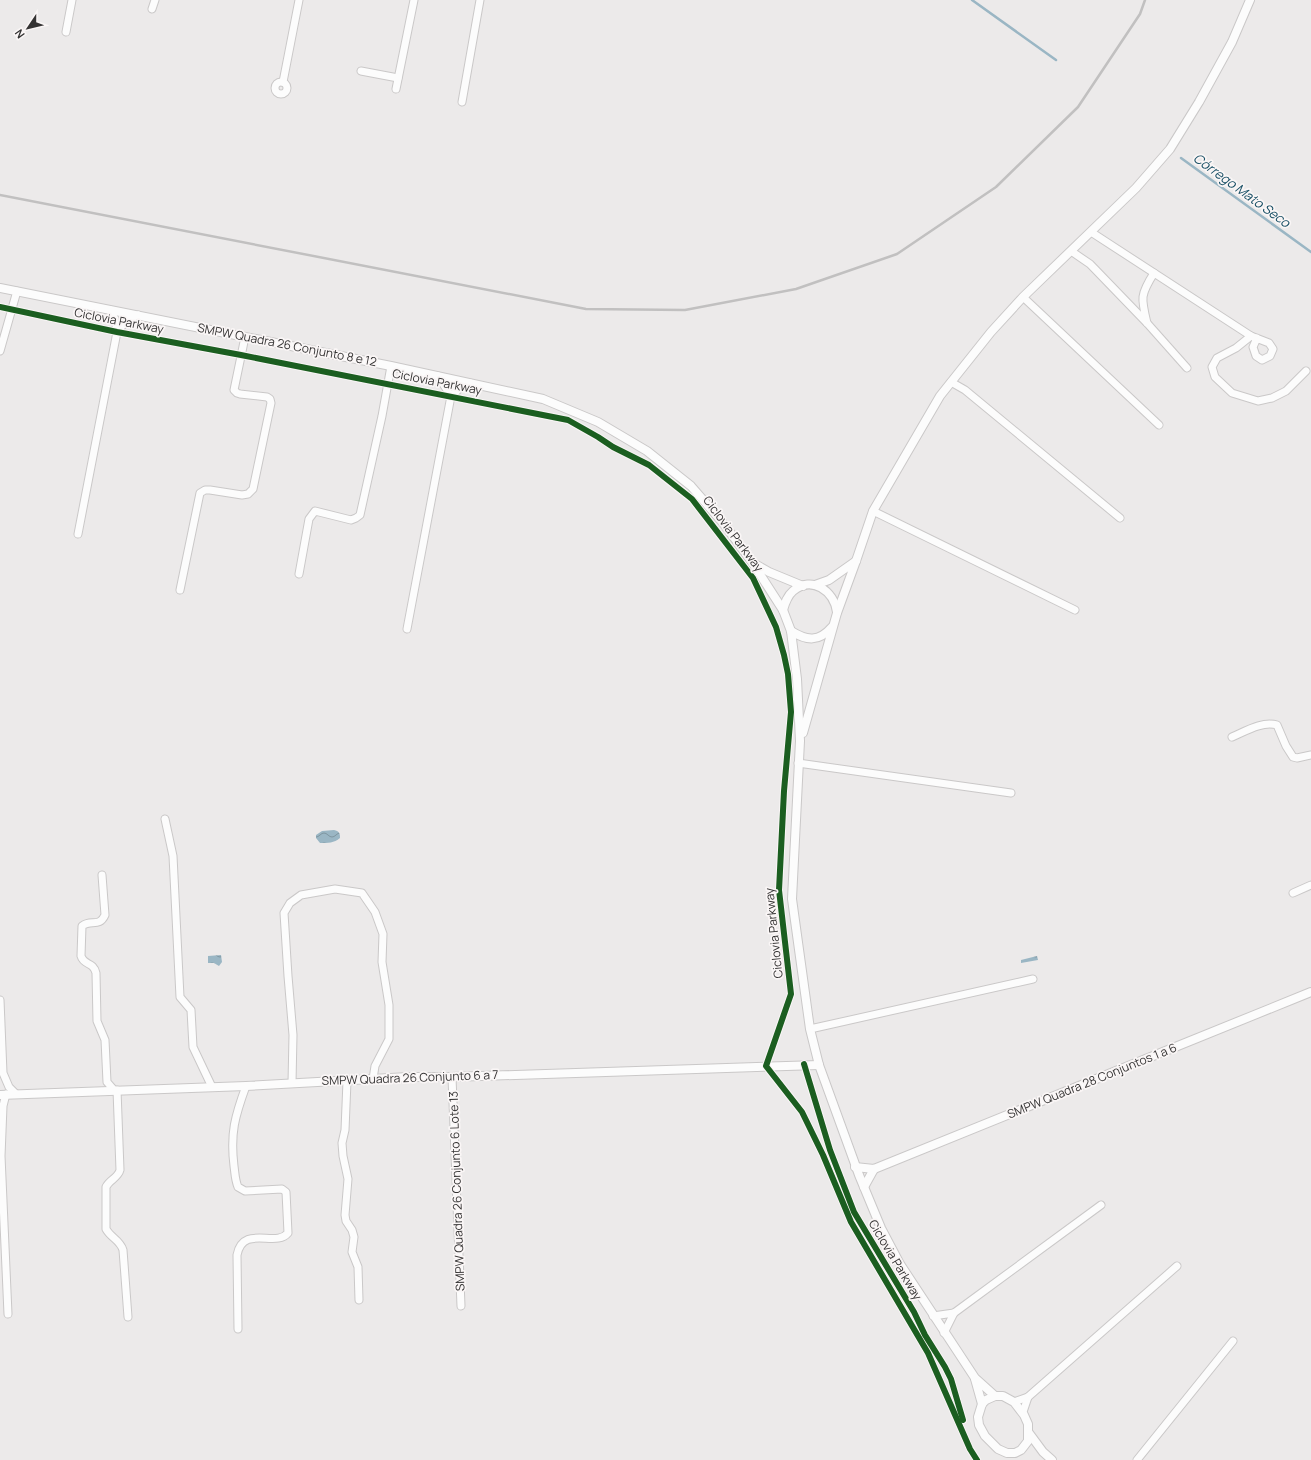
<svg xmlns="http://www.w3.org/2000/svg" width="1311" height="1460" font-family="Manrope,sans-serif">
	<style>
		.water { fill: url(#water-waves) }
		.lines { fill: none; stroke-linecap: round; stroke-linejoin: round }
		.stream { stroke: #9ab6c4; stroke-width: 2.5 }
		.minor-casing { stroke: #cac8c8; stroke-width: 9 }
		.tertiary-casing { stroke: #cac8c8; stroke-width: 10 }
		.minor { stroke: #fcfcfc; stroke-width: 7 }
		.tertiary { stroke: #fcfcfc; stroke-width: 8 }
		.rail { stroke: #c1c0c0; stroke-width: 2.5 }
		.cycleway-casing { stroke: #faf6f6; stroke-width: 8 }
		.cycleway { stroke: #1b5e20; stroke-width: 6 }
		.labels { text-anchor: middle; stroke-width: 3.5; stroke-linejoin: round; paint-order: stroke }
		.street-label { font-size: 12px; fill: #343333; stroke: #faf6f6 }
		.water-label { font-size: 13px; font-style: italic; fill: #174e64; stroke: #faf6f6 }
	</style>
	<defs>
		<pattern id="water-waves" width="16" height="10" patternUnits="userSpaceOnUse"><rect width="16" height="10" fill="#9ab6c4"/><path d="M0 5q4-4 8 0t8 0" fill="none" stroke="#7e95a0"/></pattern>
	</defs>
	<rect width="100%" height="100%" fill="#eceaea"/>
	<g class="water">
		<path d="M 334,830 C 339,831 340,833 340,838 C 334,843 328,843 320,843 L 316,838 L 316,835 L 322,831 Z"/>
		<path d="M 221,955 L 222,962 L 219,966 L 214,963 L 208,963 L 208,956 Z"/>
		<path d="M 1037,956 L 1038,960 L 1021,963 L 1021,960 Z"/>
	</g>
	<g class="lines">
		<g class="stream">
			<path d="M 972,0 L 1056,60"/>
			<path d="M 1181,158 L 1311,252"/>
		</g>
		<g class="minor-casing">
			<g id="minor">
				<path d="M 152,9 L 155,0"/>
				<path d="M 66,32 L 72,0"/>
				<path d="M 361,71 L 398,78"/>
				<circle cx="281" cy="88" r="6"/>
				<path d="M 283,82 L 299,0"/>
				<path d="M 396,89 L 414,0"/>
				<path d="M 462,102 L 480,0"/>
				<path d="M 1091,232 L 1251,336 L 1269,343 L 1273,349 L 1270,356 L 1262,360 L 1256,356 L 1253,347 L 1257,338"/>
				<path d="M 1071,251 L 1090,264 L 1147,323 L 1187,368"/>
				<path d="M 1023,297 L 1159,425"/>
				<path d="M 1147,323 C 1141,298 1140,295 1154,273"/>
				<path d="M 117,332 L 127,320 L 138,315"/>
				<path d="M 1251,336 L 1236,348 L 1217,358 L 1212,367 L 1215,377 L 1232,393 L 1258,401 L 1272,398 L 1286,391 L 1306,371"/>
				<path d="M 0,351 L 17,291"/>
				<path d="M 438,376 L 451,396"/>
				<path d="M 951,382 L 965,390 L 1120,518"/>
				<path d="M 873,511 L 1075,610"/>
				<path d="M 78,534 L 117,332 L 115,319 L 110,310"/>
				<path d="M 299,574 L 309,519 L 315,511 L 351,520 L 356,518 L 360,515 L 382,416 L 391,366"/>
				<path d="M 180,590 L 200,493 L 205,490 L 210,490 L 242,495 L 248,494 L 253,489 L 271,403 L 270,399 L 267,397 L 240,394 L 237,393 L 234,390 L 245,337"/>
				<path d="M 407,629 L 451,396 L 459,389 L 470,383"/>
				<path d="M 1232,737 C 1246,731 1262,721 1277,725 L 1286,746 L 1293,757 L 1297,758 L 1311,755"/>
				<path d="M 798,763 L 1011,793"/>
				<path d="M 165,819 L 173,856 L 180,997 L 191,1010 L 193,1047 L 212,1087"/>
				<path d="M 102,875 L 105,915 C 99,928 91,919 82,926 L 81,956 C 84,966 93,961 96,973 L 97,1021 L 105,1040 L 107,1082 L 114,1090"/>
				<path d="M 1293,893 L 1311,885"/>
				<path d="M 0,1000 L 3,1073 L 9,1087 L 16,1094"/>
				<path d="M 810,1029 L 1033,979"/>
				<path d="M 452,1077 L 461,1306"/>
				<path d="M 347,1081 L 345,1130 L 342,1143 L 343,1156 L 348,1179 L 345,1215 L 346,1221 L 352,1230 L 354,1237 L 352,1252 L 358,1267 L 359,1300"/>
				<path d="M 292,1083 L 293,1035 L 288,976 L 284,913 L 290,903 L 301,895 L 335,889 L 362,893 L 375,912 L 383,934 L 382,962 L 389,1005 L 389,1039 L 375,1066 L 373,1079"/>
				<path d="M 117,1090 L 120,1170 C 118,1178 109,1180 106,1187 L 106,1229 C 111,1238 120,1240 123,1250 L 128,1317"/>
				<path d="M 6,1094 L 3,1106 L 1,1156 L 8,1314"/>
				<path d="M 933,1316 L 954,1313 L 1101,1205"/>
				<path d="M 238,1329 L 237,1255 C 243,1224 276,1248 288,1233 L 286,1192 L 282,1189 L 245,1191 L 238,1187 C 235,1180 235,1173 234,1166 C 230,1133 235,1116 246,1086"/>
				<path d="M 944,1333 L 954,1313"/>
				<path d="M 1014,1402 L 1028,1397 L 1177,1266"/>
				<path d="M 1023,1412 L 1028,1397"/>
				<path d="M 1137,1460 L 1233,1341"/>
			</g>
		</g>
		<g class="tertiary-casing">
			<g id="tertiary">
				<path d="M 0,288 L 391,366 L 543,399 L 598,422 L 647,451 L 691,486 L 724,524 L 752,562 L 783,610 L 791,631 L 797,679 L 800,741 L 792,899 L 810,1029 L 819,1065 L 859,1175 L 881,1228 L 900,1264 L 975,1378 L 995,1396 L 1003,1396 L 1014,1402 L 1024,1415 L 1028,1424 L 1028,1441 L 1021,1450 L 1015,1453 L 1007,1453 L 998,1449 L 985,1436 L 979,1425 L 978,1417 L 982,1404 L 986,1400 L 995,1396"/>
				<path d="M 755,564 L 769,572 L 803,586"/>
				<path d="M 815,585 L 829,580 L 856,561"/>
				<path d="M 783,610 C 785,603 787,596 793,591 C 812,575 834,591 837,612"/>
				<path d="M 791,631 C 807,641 819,642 832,627"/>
				<path d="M 803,733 L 837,613 L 856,561 L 873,511 L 940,396 L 991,332 L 1023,297 L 1136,188 L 1170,149 L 1199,102 L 1232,42 L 1250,0"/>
				<path d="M 0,1095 L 246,1086 L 408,1077 L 452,1077 L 819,1065"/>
				<path d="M 855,1167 L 874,1169 L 1311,992"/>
				<path d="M 864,1187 L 874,1169"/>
				<path d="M 975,1379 L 982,1404"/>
				<path d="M 1029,1433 L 1043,1452 L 1052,1460"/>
			</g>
		</g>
		<use href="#minor" class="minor"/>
		<use href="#tertiary" class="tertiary"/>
		<path class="rail" d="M 0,195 L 586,309 L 685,310 L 796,289 L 897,254 L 996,187 L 1078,107 L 1140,14 L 1145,0"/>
		<g class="cycleway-casing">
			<g id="cycleway">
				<path d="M 0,307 L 117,332 L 241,355 L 568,420 L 598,437 L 613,447 L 649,465 L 692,499 L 753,578 L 776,627 L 784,655 L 788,674 L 791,712 L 784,791 L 779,890 L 791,994 L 766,1066 L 802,1112 L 823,1155 L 851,1222 L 928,1353 L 970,1449 L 977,1460"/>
				<path d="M 804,1064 L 830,1150 L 854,1212 L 914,1312 L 925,1335 L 945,1367 L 951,1379 L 963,1420"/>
			</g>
		</g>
		<use href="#cycleway" class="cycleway"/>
	</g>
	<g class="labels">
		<g class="street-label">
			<text transform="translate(119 321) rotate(11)" y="4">Ciclovia Parkway</text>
			<text transform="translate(287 345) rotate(11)" y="4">SMPW Quadra 26 Conjunto 8 e 12</text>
			<text transform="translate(437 382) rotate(11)" y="4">Ciclovia Parkway</text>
			<text transform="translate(733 534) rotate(53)" y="4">Ciclovia Parkway</text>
			<text transform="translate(774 933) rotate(-96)" y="4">Ciclovia Parkway</text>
			<text transform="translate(410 1078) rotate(-2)" y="4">SMPW Quadra 26 Conjunto 6 a 7</text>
			<text transform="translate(1092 1081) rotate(-22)" y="4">SMPW Quadra 28 Conjuntos 1 a 6</text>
			<text transform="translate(457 1191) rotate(-92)" y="4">SMPW Quadra 26 Conjunto 6 Lote 13</text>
			<text transform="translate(895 1260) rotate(59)" y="4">Ciclovia Parkway</text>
		</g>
		<g class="water-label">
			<text transform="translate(1242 190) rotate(36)" y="5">Córrego Mato Seco</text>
		</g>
	</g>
	<g transform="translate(28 28) rotate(235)" stroke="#faf6f6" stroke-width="3" paint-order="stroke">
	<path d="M0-3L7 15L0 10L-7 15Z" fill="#343333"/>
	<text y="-6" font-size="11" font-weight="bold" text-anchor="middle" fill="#343333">N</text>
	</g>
</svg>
